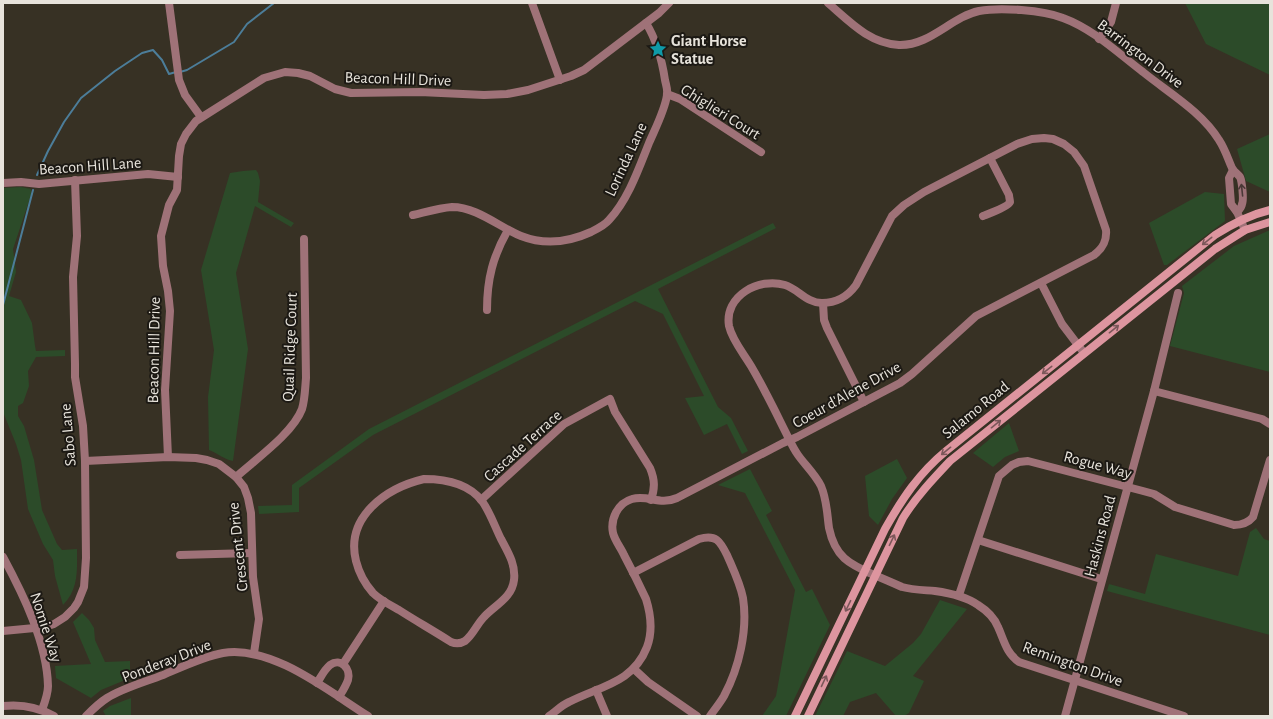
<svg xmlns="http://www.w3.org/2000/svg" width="1273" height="719" font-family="'Alegreya Sans',sans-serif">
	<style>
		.green { fill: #2c4b29 }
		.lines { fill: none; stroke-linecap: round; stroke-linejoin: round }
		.stream { stroke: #4c7d99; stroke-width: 2 }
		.street { stroke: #9f7278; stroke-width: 8 }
		.secondary { stroke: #dd959f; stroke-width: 8 }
		.oneway { stroke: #4a3837 }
		.oneway2 { stroke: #7c575a }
		.labels { text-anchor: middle; stroke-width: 4; stroke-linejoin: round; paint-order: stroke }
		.poi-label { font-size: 16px; font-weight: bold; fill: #e7e3db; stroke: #1c1914; text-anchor: start }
		.street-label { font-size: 16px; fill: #e7e3db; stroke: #1c1914 }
	</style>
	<rect width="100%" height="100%" fill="#373124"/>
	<g class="green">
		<path d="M 1185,3 L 1270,3 L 1270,75 L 1206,44 Z"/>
		<path d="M 1270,134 L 1270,192 L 1246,181 L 1237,149 Z"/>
		<path d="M 256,170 L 258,173 L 260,181 L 258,202 L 294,223 L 291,227 L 255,206 L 236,273 L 248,349 L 233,461 C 225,460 217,453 209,450 L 208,397 L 214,350 L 201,270 L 230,173 L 243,171 Z"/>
		<path d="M 21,187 L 31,189 L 31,195 L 13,249 L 16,272 L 9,296 L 21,300 L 32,323 L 35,346 L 36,351 L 65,350 L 65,356 L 36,357 L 28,371 L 29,386 L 23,403 L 18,406 L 18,416 L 24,426 L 34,460 L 42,510 L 57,544 L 62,550 L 77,549 C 77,570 79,589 63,605 L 55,576 L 53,560 L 43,544 L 28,509 L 21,460 L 16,444 L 3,412 L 3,188 Z"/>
		<path d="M 1205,192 L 1224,194 L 1225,221 L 1167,265 L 1164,265 L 1149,223 Z"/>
		<path d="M 773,223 L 776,228 L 658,289 L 718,407 L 731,418 L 748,451 L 742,454 L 727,424 L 704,435 L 685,398 L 704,396 L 663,314 L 635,301 L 373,435 L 299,488 L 299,512 L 259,514 L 258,506 L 292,505 L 292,485 L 369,429 Z"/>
		<path d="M 1270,230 L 1270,372 L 1170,346 L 1184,293 L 1182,286 L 1234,246 Z"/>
		<path d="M 1009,423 L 1019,451 L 1005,457 L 993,467 L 973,453 Z"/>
		<path d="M 897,459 L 907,478 L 892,499 L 878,525 L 869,516 L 865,476 Z"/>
		<path d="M 750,469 L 772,511 L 766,515 L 806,592 L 812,589 L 830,625 L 786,716 L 762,716 L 776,696 L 795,590 L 745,493 L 718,485 Z"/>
		<path d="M 1256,528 L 1264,539 L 1270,541 L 1270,635 L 1107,591 L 1109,584 L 1145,594 L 1156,554 L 1238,576 L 1250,532 Z"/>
		<path d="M 940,600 L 967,609 L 913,676 L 924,681 L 909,713 L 904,716 L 896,716 L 876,693 L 850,702 L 843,716 L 815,716 L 847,651 L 885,666 L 913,643 L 921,634 Z"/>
		<path d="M 82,613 L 89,620 L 94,628 L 95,640 L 105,662 L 130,661 L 130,678 L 101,690 L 91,698 L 56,678 L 55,666 L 91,664 L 73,622 Z"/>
		<path d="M 131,698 L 131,716 L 106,716 L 103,711 L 110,706 Z"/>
	</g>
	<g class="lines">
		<g class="stream">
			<path d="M 180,72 L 187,70 L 234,42 L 247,24 L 274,3"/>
			<path d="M 37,175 L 48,151 L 64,122 L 81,98 L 115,71 L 142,53 L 153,50 L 162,60 L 169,74 L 176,72"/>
			<path d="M 3,305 L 33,190"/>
		</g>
		<g class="street">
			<path d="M 169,3 L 179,80 L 185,95 L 201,117"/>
			<path d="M 532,3 L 560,80"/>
			<path d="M 828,3 C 850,22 869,43 899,45 C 930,46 951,17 979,11 C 1000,7 1043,10 1063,18 C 1093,29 1118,53 1143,72 C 1169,93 1202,112 1219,140 C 1225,149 1228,159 1232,168 C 1234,172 1238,174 1240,177 C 1242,181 1244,200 1242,204 C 1242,207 1239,210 1237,212"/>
			<path d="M 1099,39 L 1111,22 L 1116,3"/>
			<path d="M 667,94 L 680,99 L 761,152"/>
			<path d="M 1233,170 L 1229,178 L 1231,204 L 1237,212 L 1245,230"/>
			<path d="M 3,183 L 21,182 L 39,184 L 148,174 L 178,177"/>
			<path d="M 413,215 C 426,212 439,208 452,207 C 477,207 499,227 521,236 C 544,245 569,242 591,232 C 597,229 605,225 609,220 C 628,200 639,168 649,143 C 655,129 665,110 667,95 C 668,90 666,85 665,80 C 662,60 657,41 646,23"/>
			<path d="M 983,216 C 988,214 1008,207 1010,202 C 1010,200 1009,197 1009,195 L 990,158"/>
			<path d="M 1041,283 L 1062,324 L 1084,353"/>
			<path d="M 823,303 L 824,320 L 827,328 L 864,402"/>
			<path d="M 487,310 C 487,279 493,256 508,230"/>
			<path d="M 1154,391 L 1262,419 L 1270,424"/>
			<path d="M 168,457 L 165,390 L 170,311 L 168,291 L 163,266 L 161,236 L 169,205 L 177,190 L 179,156 L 181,144 L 186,134 L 196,121 L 264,78 L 285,72 L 298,73 L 310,76 L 335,89 L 351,93 L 420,92 L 484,95 L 507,94 L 528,90 L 571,76 L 584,70 L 659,13 L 669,3"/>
			<path d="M 85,461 L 168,457 L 196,458 L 207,460 L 219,464 L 236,477 L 244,487 L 248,498 L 251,513 L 253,577 L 259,619 L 254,653"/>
			<path d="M 236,477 C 256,459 293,433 302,409 C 305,399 305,389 306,378 L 304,239"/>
			<path d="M 424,479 C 445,479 468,483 482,501 C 490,512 495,527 501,539 C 508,552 516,565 514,580 C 512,598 495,605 484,617 C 477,624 473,635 465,641 C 460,644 456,644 451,642 C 434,631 416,621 399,610 C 390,605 380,600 373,593 C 365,584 359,573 356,561 C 345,517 386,488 424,479 Z"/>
			<path d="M 481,500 L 564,424 L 610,399 L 615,412 L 650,468 C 655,480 655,488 651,500"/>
			<path d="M 978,540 L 1101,579"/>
			<path d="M 180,555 L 251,553"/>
			<path d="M 3,557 C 23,594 47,643 48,686 C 48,694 45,702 42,710"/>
			<path d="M 633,573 L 699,539 C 716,534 720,541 727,555 C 733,569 740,583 743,598 C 748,630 739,668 724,696 C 720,703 715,709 710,716"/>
			<path d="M 959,595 L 999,476 L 1012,465 L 1019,462 L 1028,461 L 1143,491 L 1154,494 L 1175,507 L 1234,525 C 1242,525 1248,523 1253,517 L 1270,460"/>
			<path d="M 3,631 L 45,627 L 54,624 L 65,617 L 74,608 L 78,602 L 84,587 L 86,558 L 85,461 L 83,426 L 75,377 L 75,364 L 73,277 L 77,236 L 75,180"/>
			<path d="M 343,664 L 384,601"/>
			<path d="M 634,669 L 648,682 L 697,716"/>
			<path d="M 317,683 C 321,677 324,670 330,665 C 341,657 351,669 348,680 C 346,686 342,692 339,697"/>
			<path d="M 596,690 L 607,716"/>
			<path d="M 3,706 C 21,704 38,707 54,716"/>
			<path d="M 86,716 C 92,710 99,703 107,698 C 123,688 145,682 163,675 C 182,667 202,657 223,653 C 272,645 328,691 368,716"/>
			<path d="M 549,716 C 556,711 562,705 569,702 C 600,686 633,683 647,647 C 653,631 651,615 646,599 C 639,584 632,570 624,555 C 621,548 615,541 613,533 C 610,519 618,503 632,499 C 648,494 659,506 677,498 L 783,443 L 797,437 L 900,383 L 912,374 L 976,316 L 1094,255 C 1103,248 1107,241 1106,230 L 1084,166 L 1074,152 L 1064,144 L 1053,139 L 1044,138 L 1032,139 L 1017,144 L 924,192 L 904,205 L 892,216 L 856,285 C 848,296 836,303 822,303 C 807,303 798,289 785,285 C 759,277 724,296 729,326 C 732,340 744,354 751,366 C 764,388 775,411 786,433 C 790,441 793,448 798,455 C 805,465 815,474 821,486 C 827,500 827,514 829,528 C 835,557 849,564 874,575 C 884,579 893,583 902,587 C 913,590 924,590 935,591 C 950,593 965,596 978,605 C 986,610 994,617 998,627 C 1004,640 1006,653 1019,662 L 1184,716"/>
			<path d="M 1065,716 L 1154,391 L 1178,293"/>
		</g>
		<g class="secondary">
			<path d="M 795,716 L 885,529 C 902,499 919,473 946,451 L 1215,235 C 1232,224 1249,215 1270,210"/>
			<path d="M 808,716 L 903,518 C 916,497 933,479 950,461 L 1215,249 L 1245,230 L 1270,222"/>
		</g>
	</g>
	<defs><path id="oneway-shaft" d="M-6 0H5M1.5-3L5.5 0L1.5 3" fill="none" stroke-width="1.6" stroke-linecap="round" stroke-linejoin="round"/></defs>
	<use class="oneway" href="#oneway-shaft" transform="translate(1242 190) rotate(-96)"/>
	<g class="oneway2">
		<use href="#oneway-shaft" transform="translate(1207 241) rotate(142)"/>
		<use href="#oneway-shaft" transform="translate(1114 329) rotate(-39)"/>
		<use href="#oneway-shaft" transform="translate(1047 370) rotate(142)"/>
		<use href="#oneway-shaft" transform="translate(996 424) rotate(-39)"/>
		<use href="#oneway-shaft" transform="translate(946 451) rotate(141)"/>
		<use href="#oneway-shaft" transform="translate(892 540) rotate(-64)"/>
		<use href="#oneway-shaft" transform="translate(848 606) rotate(116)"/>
		<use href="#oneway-shaft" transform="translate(824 681) rotate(-65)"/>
	</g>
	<defs>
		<g id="sight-bare" transform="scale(1.38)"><path d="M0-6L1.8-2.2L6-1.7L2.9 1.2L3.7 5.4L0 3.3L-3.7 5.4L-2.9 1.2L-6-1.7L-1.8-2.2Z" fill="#0f9aa8" stroke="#1c1914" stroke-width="2.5" paint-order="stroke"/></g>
	</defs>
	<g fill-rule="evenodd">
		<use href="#sight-bare" x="658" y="49"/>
	</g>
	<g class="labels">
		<g class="poi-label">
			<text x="671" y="46">Giant Horse<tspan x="671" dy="18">Statue</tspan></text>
		</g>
		<g class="street-label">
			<text transform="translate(1141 53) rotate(37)" y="6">Barrington Drive</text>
			<text transform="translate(398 78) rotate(2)" y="6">Beacon Hill Drive</text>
			<text transform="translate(721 111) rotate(32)" y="6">Ghiglieri Court</text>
			<text transform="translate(625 159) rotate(-65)" y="6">Lorinda Lane</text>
			<text transform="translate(90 165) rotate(-4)" y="6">Beacon Hill Lane</text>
			<text transform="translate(289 347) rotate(-88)" y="6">Quail Ridge Court</text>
			<text transform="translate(153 350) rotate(-89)" y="6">Beacon Hill Drive</text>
			<text transform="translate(846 394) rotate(-29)" y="6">Coeur d'Alene Drive</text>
			<text transform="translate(975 409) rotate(-39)" y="6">Salamo Road</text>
			<text transform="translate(67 435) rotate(-95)" y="6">Sabo Lane</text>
			<text transform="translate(522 445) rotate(-42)" y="6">Cascade Terrace</text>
			<text transform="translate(1098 464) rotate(15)" y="6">Rogue Way</text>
			<text transform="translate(1099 536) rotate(-75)" y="6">Haskins Road</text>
			<text transform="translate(237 547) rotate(-96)" y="6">Crescent Drive</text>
			<text transform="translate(47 627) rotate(72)" y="6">Nomie Way</text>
			<text transform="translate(166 660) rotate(-21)" y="6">Ponderay Drive</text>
			<text transform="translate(1073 663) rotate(20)" y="6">Remington Drive</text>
		</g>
	</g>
	<rect width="1273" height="719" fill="none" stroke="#e7e3db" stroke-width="8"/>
</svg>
